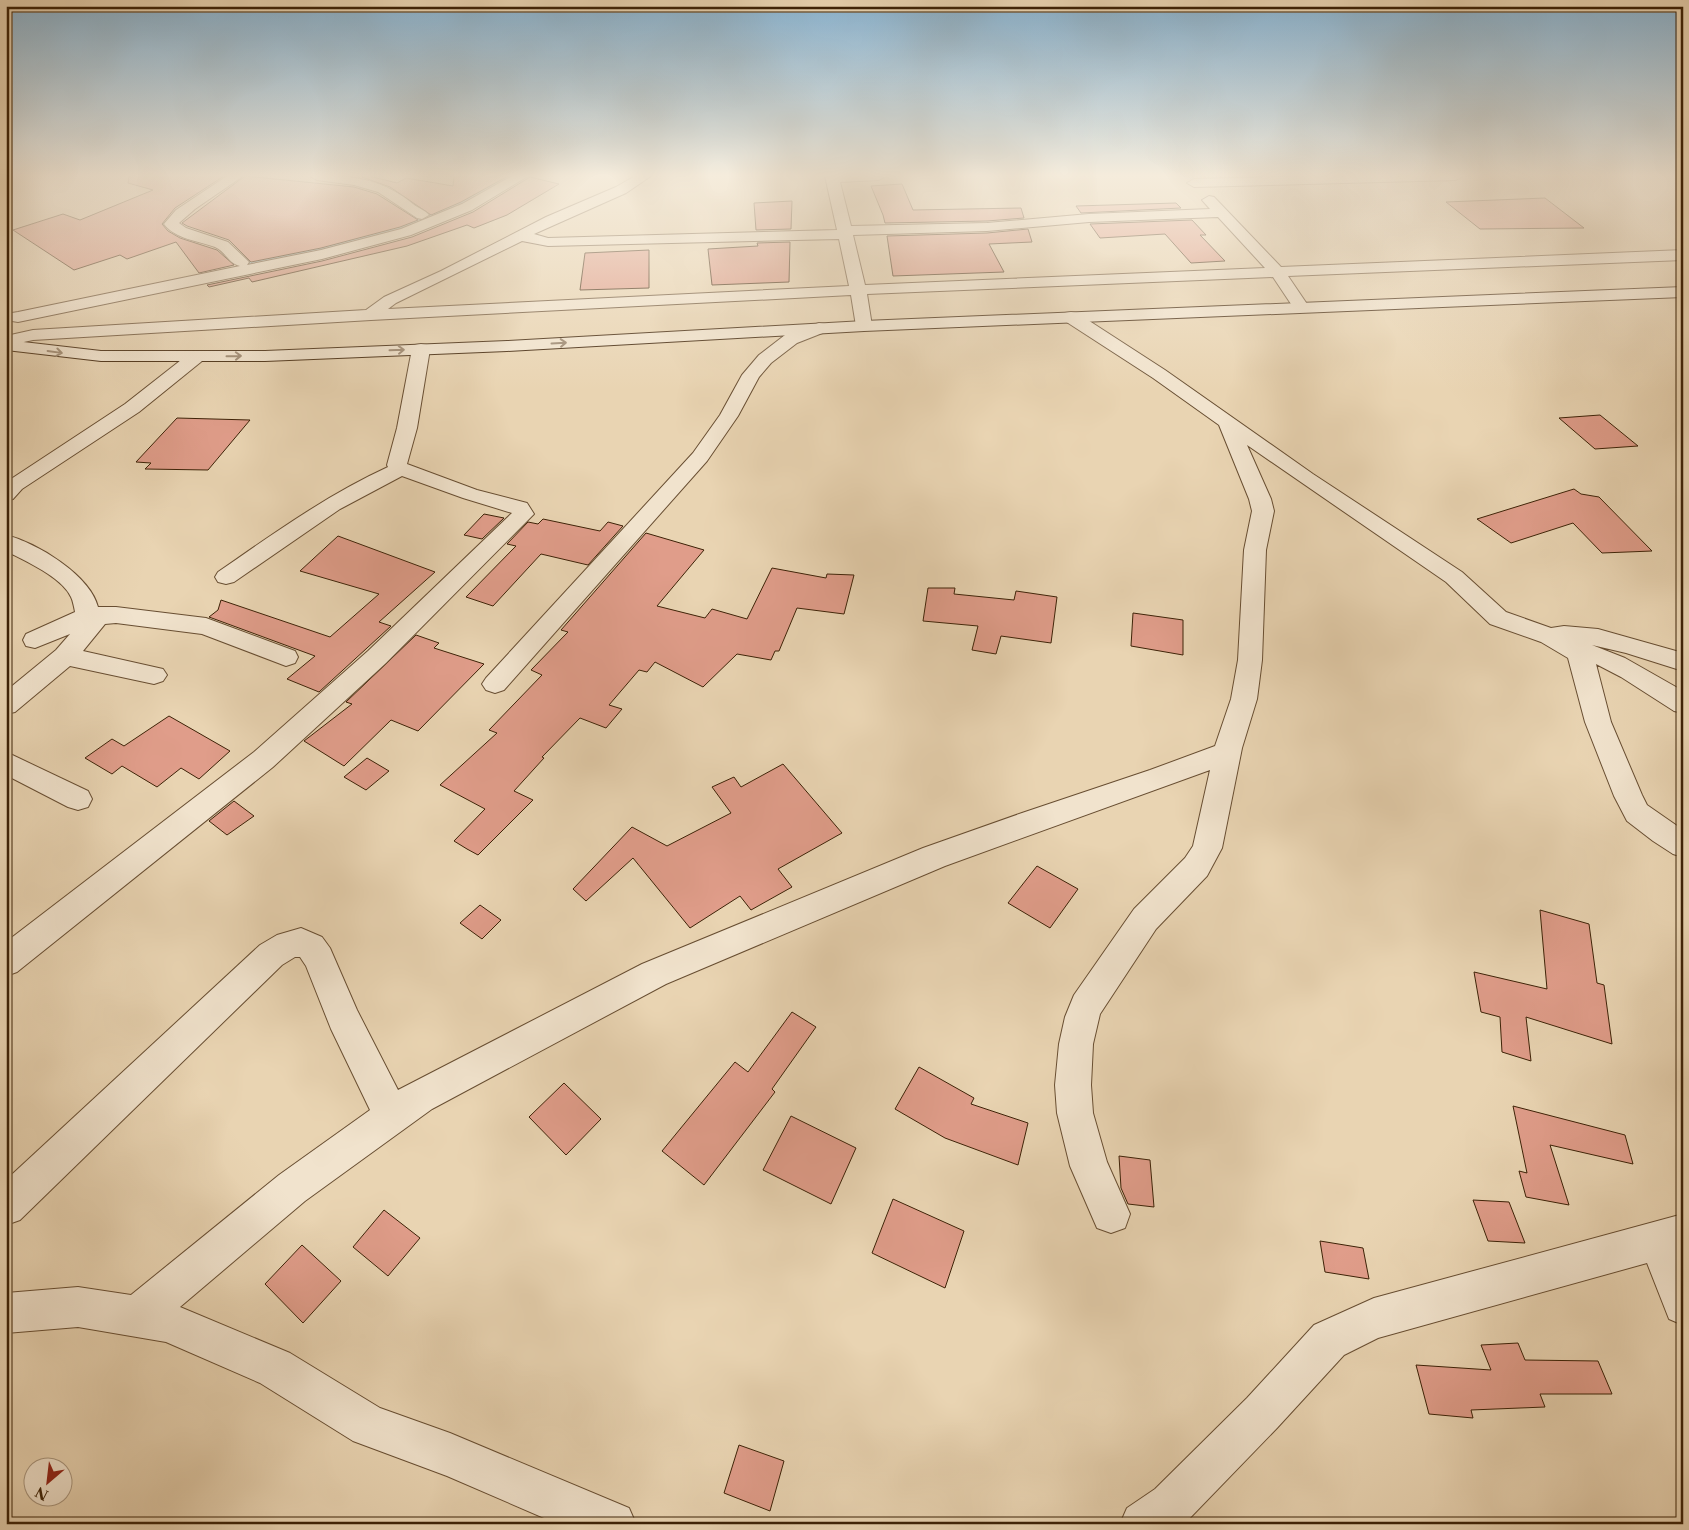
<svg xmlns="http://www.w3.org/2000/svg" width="1689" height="1530" font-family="'Libre Caslon Text',serif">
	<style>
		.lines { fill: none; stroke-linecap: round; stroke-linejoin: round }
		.canal { fill: #9bb6b6; fill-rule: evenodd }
		.building { fill: #e09d8a; stroke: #3d2207 }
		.street-casing { stroke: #684e32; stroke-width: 2 }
		.secondary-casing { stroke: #3d2207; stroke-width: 2 }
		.street { fill: #f1e3cd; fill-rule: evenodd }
		.secondary { fill: #f1e3cd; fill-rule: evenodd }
		.oneway { stroke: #97826a }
	</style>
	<rect width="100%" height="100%" fill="#e9d4b2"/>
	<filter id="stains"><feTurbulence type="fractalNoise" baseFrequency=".004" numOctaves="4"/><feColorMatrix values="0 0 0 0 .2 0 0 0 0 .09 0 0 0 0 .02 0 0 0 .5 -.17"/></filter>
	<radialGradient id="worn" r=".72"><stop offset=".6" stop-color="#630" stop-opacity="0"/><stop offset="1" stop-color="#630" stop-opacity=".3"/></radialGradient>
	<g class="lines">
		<path class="canal" d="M 498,176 L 516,176 L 514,179 L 433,220 L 357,245 L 251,270 L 245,269 L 243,265 L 245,261 L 347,238 L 423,214 Z"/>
	</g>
	<g class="building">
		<path d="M 129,176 L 224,176 L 175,208 L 162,224 L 168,231 L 180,238 L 217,250 L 234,265 L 199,273 L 176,242 L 127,259 L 120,255 L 74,270 L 13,230 L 63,214 L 80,220 L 153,190 L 128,183 Z"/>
		<path d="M 245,176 L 354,187 L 377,194 L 418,220 L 400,227 L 321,248 L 251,262 L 229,240 L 187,226 L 182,223 Z"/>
		<path d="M 369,176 L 397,183 L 406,178 L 453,186 L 454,176 L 508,176 L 461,202 L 431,215 L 390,187 L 362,177 Z"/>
		<path d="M 530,177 L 559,184 L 507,215 L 474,228 L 467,225 L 407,246 L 252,282 L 249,278 L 209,287 L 207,285 L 322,261 L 412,237 L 473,212 Z"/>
		<path d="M 902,184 L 913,210 L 1021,208 L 1024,218 L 987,221 L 885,223 L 883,215 L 871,186 Z"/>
		<path d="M 1545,198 L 1584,228 L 1480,229 L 1446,202 Z"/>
		<path d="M 792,201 L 791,229 L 756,230 L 754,203 Z"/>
		<path d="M 1176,203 L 1181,208 L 1081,213 L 1076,206 Z"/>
		<path d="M 1192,220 L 1206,235 L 1200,235 L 1225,261 L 1191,263 L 1165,234 L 1100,238 L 1090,224 Z"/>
		<path d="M 1028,229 L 1032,242 L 989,244 L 1004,272 L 893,276 L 887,236 L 987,233 Z"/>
		<path d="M 790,242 L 789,282 L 712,285 L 708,249 L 758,246 L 757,243 Z"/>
		<path d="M 649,250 L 649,288 L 580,290 L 585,253 Z"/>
		<path d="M 1600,415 L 1638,446 L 1595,449 L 1559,418 Z"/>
		<path d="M 177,418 L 250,420 L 208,470 L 145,469 L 151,463 L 136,462 Z"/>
		<path d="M 1574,489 L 1581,494 L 1599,497 L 1652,551 L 1602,553 L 1573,523 L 1511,543 L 1477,519 Z"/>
		<path d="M 484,514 L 504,518 L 482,539 L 464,535 Z"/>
		<path d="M 543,519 L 600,531 L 608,522 L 623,526 L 588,565 L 541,554 L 493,606 L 466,597 L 516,546 L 507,544 L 528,522 L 538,524 Z"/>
		<path d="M 646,533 L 704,550 L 657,606 L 705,618 L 712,609 L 747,619 L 772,568 L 826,578 L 827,574 L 854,575 L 844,614 L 797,608 L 779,651 L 775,651 L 771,660 L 737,654 L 703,687 L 655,662 L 647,672 L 639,670 L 609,705 L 622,709 L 606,728 L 580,718 L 542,757 L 544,758 L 514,791 L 533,800 L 478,855 L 467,849 L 454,841 L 485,809 L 440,785 L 497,733 L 489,730 L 542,675 L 531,670 L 568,632 L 561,630 Z"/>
		<path d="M 338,536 L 435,572 L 379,622 L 391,626 L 319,692 L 287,679 L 315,656 L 209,617 L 218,610 L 221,600 L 330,637 L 379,594 L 300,571 Z"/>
		<path d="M 928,588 L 955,588 L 954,594 L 1014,600 L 1016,591 L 1057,597 L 1051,643 L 1001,636 L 996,654 L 972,650 L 978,626 L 923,621 Z"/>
		<path d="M 1133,613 L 1183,620 L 1183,655 L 1131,646 Z"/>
		<path d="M 416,635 L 439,643 L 434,648 L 484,664 L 418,731 L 391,720 L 344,766 L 304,741 L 352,704 L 346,702 Z"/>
		<path d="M 169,716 L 230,751 L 199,779 L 181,768 L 157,787 L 122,766 L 112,774 L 85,758 L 112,739 L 124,746 Z"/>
		<path d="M 367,758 L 389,771 L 366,790 L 344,777 Z"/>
		<path d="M 783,764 L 842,833 L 778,869 L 792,887 L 751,910 L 740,896 L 690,928 L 633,858 L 586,901 L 573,889 L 632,827 L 667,846 L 731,813 L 712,787 L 734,777 L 741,787 Z"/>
		<path d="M 234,801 L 254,816 L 227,835 L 209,821 Z"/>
		<path d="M 1037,866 L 1078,889 L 1050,928 L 1008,903 Z"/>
		<path d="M 480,905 L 501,920 L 482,939 L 460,923 Z"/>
		<path d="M 1540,910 L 1589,924 L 1597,983 L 1604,985 L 1612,1044 L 1526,1017 L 1531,1061 L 1502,1052 L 1500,1017 L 1481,1012 L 1474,972 L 1547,989 Z"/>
		<path d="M 792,1012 L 816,1027 L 772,1089 L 775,1092 L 704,1185 L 662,1151 L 735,1062 L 748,1072 Z"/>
		<path d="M 919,1067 L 974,1098 L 971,1104 L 1028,1123 L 1018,1165 L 945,1138 L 895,1109 Z"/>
		<path d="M 564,1083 L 601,1119 L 566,1155 L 529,1117 Z"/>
		<path d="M 1513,1106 L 1625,1135 L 1633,1164 L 1550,1145 L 1569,1205 L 1526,1197 L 1519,1171 L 1527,1173 Z"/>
		<path d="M 791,1116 L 856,1148 L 831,1204 L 763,1170 Z"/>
		<path d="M 1119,1156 L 1150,1160 L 1154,1207 L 1128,1204 L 1121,1188 Z"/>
		<path d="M 893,1199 L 964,1231 L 945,1288 L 872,1253 Z"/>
		<path d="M 1473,1200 L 1509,1202 L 1525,1243 L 1488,1241 Z"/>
		<path d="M 384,1210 L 420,1238 L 388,1276 L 353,1247 Z"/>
		<path d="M 1320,1241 L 1363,1248 L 1369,1279 L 1325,1272 Z"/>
		<path d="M 302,1245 L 341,1281 L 303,1323 L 265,1284 Z"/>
		<path d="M 1518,1343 L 1525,1360 L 1598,1361 L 1612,1394 L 1540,1394 L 1545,1407 L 1471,1410 L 1473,1418 L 1429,1414 L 1416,1365 L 1491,1370 L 1481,1345 Z"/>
		<path d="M 739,1445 L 784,1461 L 770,1511 L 724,1493 Z"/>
	</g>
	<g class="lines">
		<g class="street-casing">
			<g id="street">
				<path d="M 227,176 L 243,176 L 195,209 L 179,223 L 186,228 L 228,242 L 246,259 L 249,262 L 247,265 L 321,250 L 401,229 L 462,204 L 512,176 L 528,176 L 472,210 L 411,235 L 322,259 L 18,322 L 12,321 L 10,317 L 12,313 L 18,312 L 240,266 C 229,264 225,251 215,247 C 199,241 175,239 164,224 L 176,210 Z"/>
				<path d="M 310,176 C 351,175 381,178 413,204 C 418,208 425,210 429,215 L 422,219 L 417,218 L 378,192 L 354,185 L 317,180 Z"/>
				<path d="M 635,176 L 651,176 L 626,193 L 534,234 L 548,238 L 837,230 L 825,176 L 886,176 L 879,180 L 840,182 L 851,226 L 987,223 L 1089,214 L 1210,209 L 1202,200 L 1209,196 L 1214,197 L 1281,267 L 1683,250 L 1683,260 L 1288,276 L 1309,307 L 1307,310 L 1295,310 L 1273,277 L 867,294 L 872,326 L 870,330 L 858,330 L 856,326 L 851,295 L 371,320 L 33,340 L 6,346 L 6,336 L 33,330 L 366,310 L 384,297 L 441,271 L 546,217 L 616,187 ZM 1218,217 L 1265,268 L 865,285 L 853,235 L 987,231 L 1089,222 ZM 839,239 L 849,286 L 388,309 L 396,303 L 522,241 L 548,246 Z"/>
				<path d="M 1310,176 L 1463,176 L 1456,180 L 1194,187 L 1187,183 L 1194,179 Z"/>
				<path d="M 1071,312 L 1077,313 L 1165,370 L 1313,474 L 1462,572 L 1506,612 L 1551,628 L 1564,626 L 1598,629 L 1683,653 L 1683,671 L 1626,653 L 1592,645 L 1625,658 L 1683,691 L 1683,713 L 1674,711 L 1621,677 L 1596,664 L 1611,722 L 1642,795 L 1647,805 L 1683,830 L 1683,857 L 1673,854 L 1653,841 L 1627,821 L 1614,796 L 1585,722 L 1568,658 L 1541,642 L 1490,624 L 1446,582 L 1247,445 L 1271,499 L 1274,511 L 1266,550 L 1262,660 L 1257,699 L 1242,748 L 1222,848 L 1207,876 L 1156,929 L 1100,1014 L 1093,1044 L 1091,1085 L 1093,1113 L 1107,1162 L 1130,1214 L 1125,1228 L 1111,1233 L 1097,1228 L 1070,1166 L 1057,1113 L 1055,1085 L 1059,1044 L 1065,1017 L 1074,995 L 1134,909 L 1185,858 L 1193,846 L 1210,770 L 945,866 L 666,984 L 432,1109 L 305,1201 L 180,1307 L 290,1353 L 380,1408 L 450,1433 L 629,1508 L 636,1524 L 558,1524 L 447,1476 L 353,1441 L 260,1383 L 166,1342 L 78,1327 L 6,1333 L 6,1293 L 78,1287 L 131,1295 L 279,1175 L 370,1110 L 331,1029 L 306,966 L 300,957 L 295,957 L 282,965 L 20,1220 L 6,1225 L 6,1180 L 260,945 L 277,935 L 301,928 L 322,937 L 330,948 L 357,1010 L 398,1090 L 642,964 L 923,848 L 1022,813 L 1150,770 L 1215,746 L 1231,699 L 1238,660 L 1244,550 L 1252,511 L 1249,499 L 1219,425 L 1153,378 L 1065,321 L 1063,317 L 1065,313 Z"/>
				<path d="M 819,323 L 825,324 L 827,328 L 825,332 L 797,343 L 771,363 L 759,377 L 738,416 L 707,461 L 504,690 L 495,693 L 486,690 L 482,684 L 486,678 L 693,453 L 720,415 L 742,375 L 759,355 L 785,335 Z"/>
				<path d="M 421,344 L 427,345 L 430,349 L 417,428 L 407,464 L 477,490 L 527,503 L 534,514 L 386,663 L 273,767 L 17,972 L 6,976 L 6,942 L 254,752 L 368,651 L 512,513 L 463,498 L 402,476 L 340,509 L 234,582 L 226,584 L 218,582 L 215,577 L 218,572 C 273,534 327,495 388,467 L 387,465 L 397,428 L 412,349 L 415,345 Z"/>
				<path d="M 196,352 L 202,353 L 205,357 L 202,361 L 139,412 L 22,489 L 13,499 L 6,501 L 8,481 L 125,404 L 190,353 Z"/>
				<path d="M 6,535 C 37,543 90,575 98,607 L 116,607 L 206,618 L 295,651 L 298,657 L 295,663 L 286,666 L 202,634 L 116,623 L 105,624 L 83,651 L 163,669 L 167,675 L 163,681 L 154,684 L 70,666 L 15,712 L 6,714 L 6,691 L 56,650 L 70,634 L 35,648 L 26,646 L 23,640 L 26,634 L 75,612 C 74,607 73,601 71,597 C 62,577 25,561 6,551 Z"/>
				<path d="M 6,752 L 88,791 L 92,799 L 88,807 L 78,810 L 68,807 L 6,775 Z"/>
				<path d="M 1683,1214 L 1683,1325 L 1669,1319 L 1647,1263 L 1378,1338 L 1344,1355 L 1277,1428 L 1187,1521 L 1183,1524 L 1120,1524 L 1127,1508 L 1155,1489 L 1247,1398 L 1314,1325 L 1374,1298 Z"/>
			</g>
		</g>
		<g class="secondary-casing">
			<path id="secondary" d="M 1683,287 L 1683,297 L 864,331 L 507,351 L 265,361 L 101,361 L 6,350 L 6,340 L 101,351 L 265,351 L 507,341 L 864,321 Z"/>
		</g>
		<use href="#street" class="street"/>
		<use href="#secondary" class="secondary"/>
	</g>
	<defs><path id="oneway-shaft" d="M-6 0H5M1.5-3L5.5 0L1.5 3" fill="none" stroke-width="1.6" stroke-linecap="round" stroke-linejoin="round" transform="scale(1.25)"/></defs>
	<g class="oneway">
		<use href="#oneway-shaft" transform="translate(559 343) rotate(-3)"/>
		<use href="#oneway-shaft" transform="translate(397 350) rotate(-2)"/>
		<use href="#oneway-shaft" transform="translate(55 352) rotate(8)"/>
		<use href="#oneway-shaft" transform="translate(234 356) rotate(-1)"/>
	</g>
	<linearGradient id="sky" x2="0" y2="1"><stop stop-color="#89b5d4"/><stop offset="0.45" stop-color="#f5ecdc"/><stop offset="1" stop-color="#f5ecdc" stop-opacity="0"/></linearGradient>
	<rect width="1689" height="390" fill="url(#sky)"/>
	<rect width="1689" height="1530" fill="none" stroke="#e9d4b2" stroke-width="25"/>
	<rect x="8" y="8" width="1674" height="1515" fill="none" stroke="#3d2207" stroke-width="2.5"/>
	<rect x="12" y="12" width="1664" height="1505" fill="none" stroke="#3d2207"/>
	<g transform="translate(48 1482) rotate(208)"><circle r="24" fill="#f1e3cd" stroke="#a9967e"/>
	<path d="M0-4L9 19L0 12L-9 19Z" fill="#8f2418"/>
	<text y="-8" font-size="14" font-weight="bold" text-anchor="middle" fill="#3d2207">N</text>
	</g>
	<rect width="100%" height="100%" filter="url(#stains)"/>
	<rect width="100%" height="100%" fill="url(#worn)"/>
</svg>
